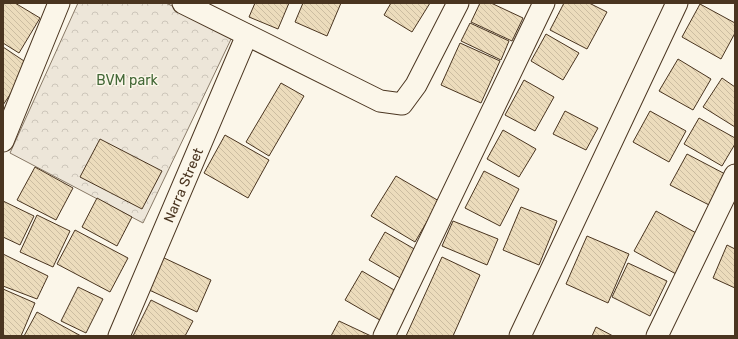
<svg xmlns="http://www.w3.org/2000/svg" width="738" height="339" font-family="Rubik,sans-serif">
	<style>
		.park { fill: url(#park-crowns); stroke: #887966 }
		.building { fill: url(#building-back-hatch); stroke: #4a3520 }
		.lines { fill: none; stroke-linecap: round; stroke-linejoin: round }
		.street-casing { stroke: #4a3520; stroke-width: 23 }
		.street { stroke: #fbf6e9; stroke-width: 21 }
		.labels { text-anchor: middle; stroke-width: 3; stroke-linejoin: round; paint-order: stroke }
		.park-label { font-size: 14px; fill: #436837; stroke: #fbf6e9 }
		.street-label { font-size: 14px; fill: #4a3520; stroke: #fbf6e9 }
	</style>
	<defs>
		<pattern id="park-crowns" width="20" height="18" patternUnits="userSpaceOnUse"><rect width="20" height="18" fill="#ede6d9"/><path d="M2 6a3 3 0 1 1 6 0M12 15a3 3 0 1 1 6 0" fill="none" stroke="#cdc6ba"/></pattern>
		<pattern id="building-back-hatch" width="6" height="6" patternUnits="userSpaceOnUse"><rect width="6" height="6" fill="#ecdcbc"/><path d="M-1 5l2 2M0 0l6 6M5-1l2 2" fill="none" stroke="#ccbda1"/></pattern>
	</defs>
	<rect width="100%" height="100%" fill="#fbf6e9"/>
	<path class="park" d="M 78,3 L 166,3 L 233,35 L 143,223 L 10,153 Z"/>
	<g class="building">
		<path d="M 3,3 L 15,3 L 40,18 L 19,53 L 3,43 Z"/>
		<path d="M 255,3 L 289,3 L 278,29 L 249,17 Z"/>
		<path d="M 303,3 L 341,3 L 327,36 L 295,22 Z"/>
		<path d="M 391,3 L 430,3 L 412,32 L 384,15 Z"/>
		<path d="M 480,3 L 491,3 L 523,18 L 512,41 L 471,22 Z"/>
		<path d="M 564,3 L 589,3 L 607,12 L 587,49 L 550,30 Z"/>
		<path d="M 700,4 L 735,23 L 735,33 L 721,59 L 682,37 Z"/>
		<path d="M 470,23 L 509,41 L 501,60 L 461,41 Z"/>
		<path d="M 546,34 L 579,53 L 563,80 L 531,61 Z"/>
		<path d="M 460,43 L 500,61 L 481,103 L 441,85 Z"/>
		<path d="M 3,47 L 30,65 L 3,105 Z"/>
		<path d="M 678,59 L 711,79 L 693,110 L 659,91 Z"/>
		<path d="M 722,78 L 735,87 L 735,127 L 703,107 Z"/>
		<path d="M 524,80 L 554,97 L 535,131 L 505,115 Z"/>
		<path d="M 281,83 L 304,96 L 269,156 L 246,142 Z"/>
		<path d="M 565,111 L 598,128 L 586,150 L 553,134 Z"/>
		<path d="M 650,111 L 686,131 L 669,162 L 633,142 Z"/>
		<path d="M 699,118 L 735,138 L 735,144 L 722,166 L 684,144 Z"/>
		<path d="M 503,130 L 536,149 L 519,177 L 487,159 Z"/>
		<path d="M 225,135 L 269,160 L 248,198 L 204,173 Z"/>
		<path d="M 100,139 L 162,171 L 142,209 L 80,177 Z"/>
		<path d="M 687,154 L 727,175 L 711,206 L 670,185 Z"/>
		<path d="M 35,167 L 73,188 L 56,220 L 17,200 Z"/>
		<path d="M 484,171 L 519,189 L 500,226 L 465,208 Z"/>
		<path d="M 396,176 L 439,201 L 415,242 L 371,216 Z"/>
		<path d="M 97,198 L 132,217 L 117,246 L 82,227 Z"/>
		<path d="M 3,201 L 34,216 L 20,245 L 3,237 Z"/>
		<path d="M 521,207 L 557,221 L 539,265 L 503,250 Z"/>
		<path d="M 656,211 L 698,234 L 676,274 L 634,251 Z"/>
		<path d="M 37,215 L 70,231 L 53,267 L 20,252 Z"/>
		<path d="M 453,221 L 498,239 L 487,265 L 442,246 Z"/>
		<path d="M 75,230 L 128,258 L 110,292 L 57,264 Z"/>
		<path d="M 385,232 L 423,254 L 407,282 L 369,260 Z"/>
		<path d="M 587,236 L 629,254 L 608,303 L 566,284 Z"/>
		<path d="M 727,245 L 735,249 L 735,288 L 713,278 Z"/>
		<path d="M 3,254 L 48,276 L 37,299 L 3,286 Z"/>
		<path d="M 162,257 L 211,280 L 197,312 L 147,289 Z"/>
		<path d="M 442,257 L 480,275 L 453,336 L 406,336 Z"/>
		<path d="M 628,263 L 667,281 L 650,316 L 612,297 Z"/>
		<path d="M 362,271 L 401,294 L 385,323 L 345,300 Z"/>
		<path d="M 78,287 L 103,299 L 86,333 L 61,321 Z"/>
		<path d="M 3,289 L 35,303 L 21,336 L 3,336 Z"/>
		<path d="M 151,300 L 193,321 L 185,336 L 133,336 Z"/>
		<path d="M 37,312 L 81,336 L 24,336 Z"/>
		<path d="M 339,321 L 371,336 L 331,336 Z"/>
		<path d="M 596,327 L 613,336 L 592,336 Z"/>
	</g>
	<g class="lines">
		<g class="street-casing">
			<g id="street">
				<path d="M 183,3 L 380,101 L 402,104 L 416,85 L 458,3"/>
				<path d="M 3,141 L 59,3"/>
				<path id="s1" d="M 119,336 L 247,35"/>
				<path d="M 384,336 L 544,3"/>
				<path d="M 520,336 L 677,3"/>
				<path d="M 657,336 L 735,175"/>
			</g>
		</g>
		<use href="#street" class="street"/>
	</g>
	<g class="labels">
		<g class="park-label">
			<text x="127" y="85">BVM park</text>
		</g>
		<g class="street-label">
			<text dy="5" stroke="none"><textPath href="#s1" startOffset="164">Narra Street</textPath></text>
		</g>
	</g>
	<rect width="738" height="339" fill="none" stroke="#4a3520" stroke-width="8"/>
</svg>
